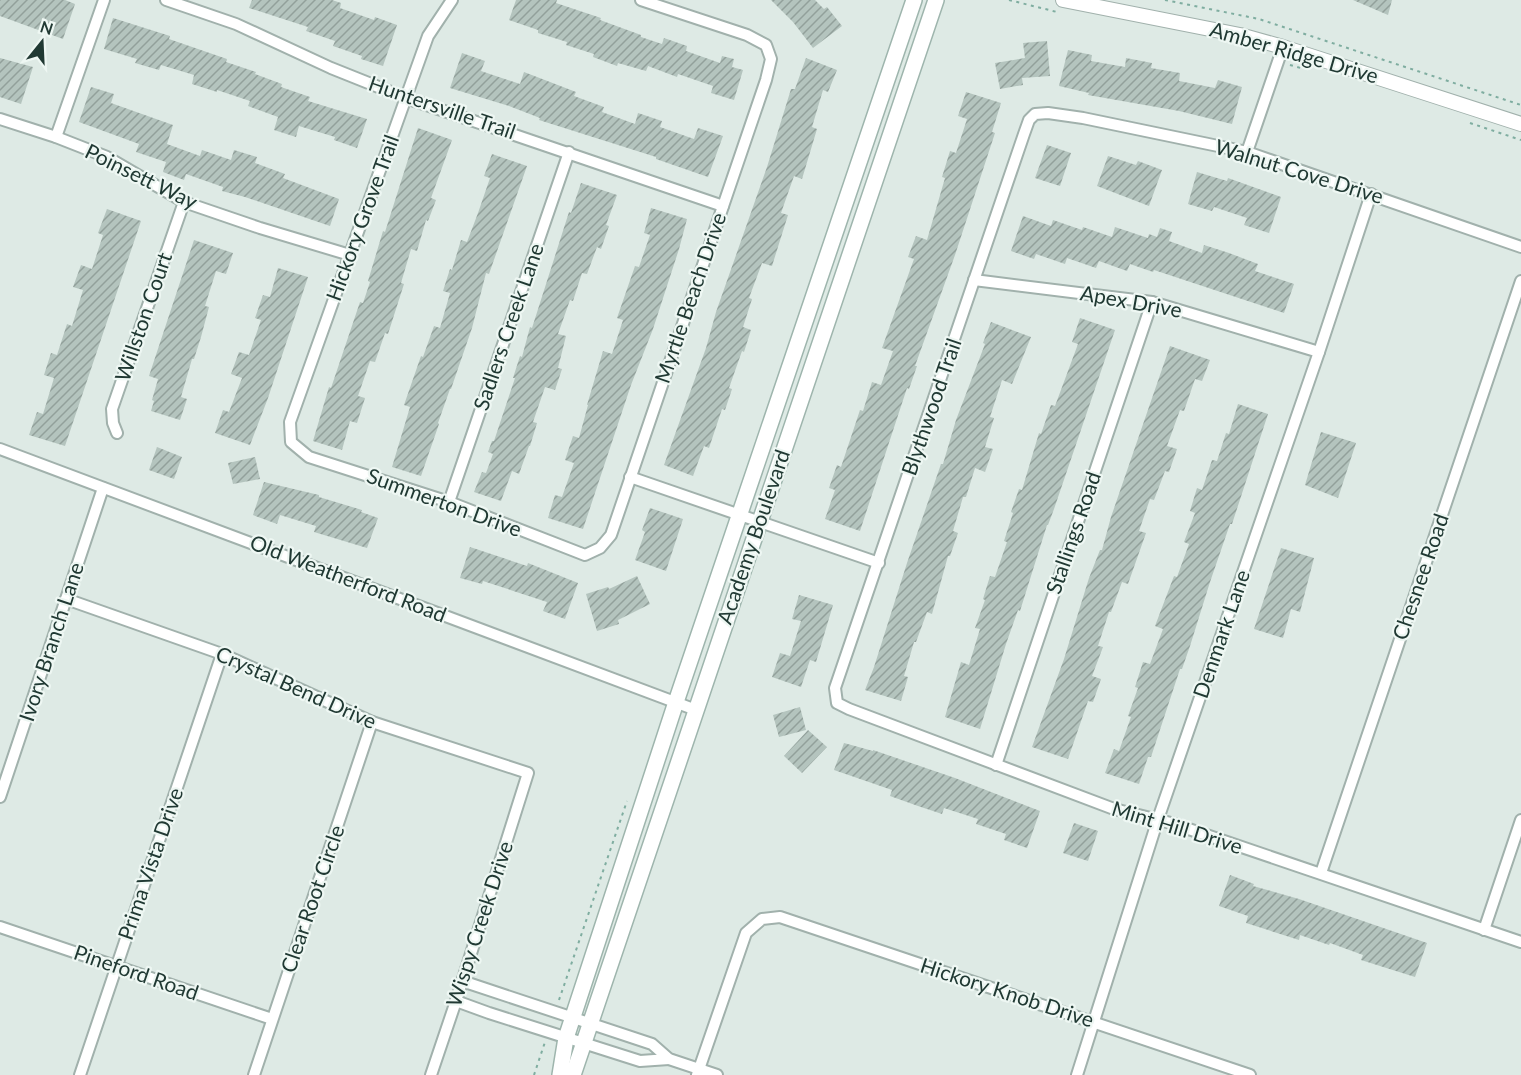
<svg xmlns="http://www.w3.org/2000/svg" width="1521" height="1075" font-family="Lato,sans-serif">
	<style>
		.building { fill: url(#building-hatch) }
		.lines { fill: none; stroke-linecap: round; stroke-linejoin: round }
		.minor-casing { stroke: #a1b1ac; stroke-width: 14 }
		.tertiary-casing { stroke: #a1b1ac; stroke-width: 16 }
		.secondary-casing { stroke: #9eb5ad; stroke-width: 18 }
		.path { stroke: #7fada0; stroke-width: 2; stroke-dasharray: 3 4.5; stroke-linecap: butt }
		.minor { stroke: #fff; stroke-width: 10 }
		.tertiary { stroke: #fff; stroke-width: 14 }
		.secondary { stroke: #fff; stroke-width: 15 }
		.labels { text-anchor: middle; stroke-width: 4.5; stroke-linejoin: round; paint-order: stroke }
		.street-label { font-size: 21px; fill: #203933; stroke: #eef7f3 }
	</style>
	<defs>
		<pattern id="building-hatch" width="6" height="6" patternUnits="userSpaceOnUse" patternTransform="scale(1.5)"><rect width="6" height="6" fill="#b4c4be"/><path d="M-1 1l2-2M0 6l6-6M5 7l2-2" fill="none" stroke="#92a09b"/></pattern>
	</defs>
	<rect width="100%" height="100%" fill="#deeae5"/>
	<g class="building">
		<path d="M 0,0 L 65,0 L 75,4 L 63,39 L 0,16 Z"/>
		<path d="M 252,0 L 332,0 L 341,3 L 340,8 L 374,20 L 375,17 L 397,25 L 383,66 L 361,59 L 362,56 L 333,46 L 335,41 L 306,31 L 308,27 L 249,8 Z"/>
		<path d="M 516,0 L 557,0 L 556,3 L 601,18 L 600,20 L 641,35 L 641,37 L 662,44 L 664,38 L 687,46 L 686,51 L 720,63 L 722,56 L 734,59 L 732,67 L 743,70 L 734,100 L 711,93 L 713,86 L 678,74 L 677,77 L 648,66 L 646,71 L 618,63 L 617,66 L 593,57 L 594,54 L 566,45 L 567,42 L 538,33 L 538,30 L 509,20 Z"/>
		<path d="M 771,0 L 815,0 L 824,9 L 827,7 L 842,26 L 813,48 L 793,22 Z"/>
		<path d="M 1353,0 L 1392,0 L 1388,15 Z"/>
		<path d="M 113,18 L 170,36 L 169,39 L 227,59 L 226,62 L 256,72 L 255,74 L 282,84 L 281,87 L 310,97 L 308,101 L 367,119 L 357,148 L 334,140 L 335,137 L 299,126 L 296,137 L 274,130 L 278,117 L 248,106 L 250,101 L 217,90 L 217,92 L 192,84 L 194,75 L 161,65 L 159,70 L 135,63 L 137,59 L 104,49 Z"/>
		<path d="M 1047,41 L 1050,76 L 1022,78 L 1023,85 L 1000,89 L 995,63 L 1025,58 L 1023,43 Z"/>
		<path d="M 1068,50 L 1092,55 L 1091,61 L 1125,67 L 1126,58 L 1152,63 L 1151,68 L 1180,73 L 1179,81 L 1215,88 L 1218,80 L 1242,87 L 1232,124 L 1179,111 L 1088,95 L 1089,93 L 1059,86 Z"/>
		<path d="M 462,53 L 485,61 L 481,71 L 520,84 L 524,72 L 576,92 L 574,96 L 604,107 L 602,112 L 635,124 L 638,113 L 662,121 L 660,127 L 694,139 L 698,128 L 723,136 L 708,177 L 656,159 L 656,157 L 539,120 L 540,118 L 509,106 L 450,88 Z"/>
		<path d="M 0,58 L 33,67 L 21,104 L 0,97 Z"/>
		<path d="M 806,58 L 837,70 L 828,92 L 823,90 L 812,127 L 817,129 L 802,179 L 794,176 L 781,213 L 788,215 L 772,266 L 762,263 L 749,298 L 752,299 L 743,327 L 751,330 L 744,352 L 742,351 L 729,388 L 732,389 L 725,410 L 722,409 L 709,448 L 704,446 L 693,476 L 664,465 L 706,348 L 716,312 L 767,167 L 791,89 L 795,89 Z"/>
		<path d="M 91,87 L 114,94 L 111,103 L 173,125 L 167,144 L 200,156 L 202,150 L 231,160 L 234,150 L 257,157 L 255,163 L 285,174 L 283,178 L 339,199 L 330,226 L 245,197 L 222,191 L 223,187 L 186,174 L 184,180 L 163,172 L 166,162 L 136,152 L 139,144 L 79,122 Z"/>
		<path d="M 966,92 L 1001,103 L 992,132 L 995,133 L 955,255 L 915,366 L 917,366 L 909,389 L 907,388 L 860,531 L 825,519 L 835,490 L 829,488 L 837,465 L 841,467 L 860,410 L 863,411 L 872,382 L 881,385 L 893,351 L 882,348 L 914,259 L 908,257 L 916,236 L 927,240 L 945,178 L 942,177 L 950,151 L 956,153 L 967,119 L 958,116 Z"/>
		<path d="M 418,128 L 452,140 L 431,198 L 436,200 L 428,221 L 426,220 L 417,251 L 411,249 L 401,283 L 404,284 L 388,334 L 385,333 L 375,362 L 370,361 L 358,396 L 365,398 L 357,423 L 350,421 L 342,450 L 313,441 L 329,387 L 331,388 L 360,302 L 363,303 L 370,282 L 368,281 L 383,231 L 385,232 Z"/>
		<path d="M 1047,145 L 1071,153 L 1060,186 L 1035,178 Z"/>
		<path d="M 492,154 L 527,166 L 489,274 L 486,273 L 472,328 L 451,389 L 450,389 L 438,423 L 439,424 L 421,476 L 392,467 L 410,407 L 404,405 L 421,356 L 423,357 L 434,326 L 440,328 L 450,293 L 443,291 L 450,269 L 452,270 L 461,240 L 467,242 L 478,213 L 490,178 L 484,176 Z"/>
		<path d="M 1108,156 L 1136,165 L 1138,161 L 1162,170 L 1149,206 L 1097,186 Z"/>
		<path d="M 1197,172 L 1227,181 L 1228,178 L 1281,197 L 1269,233 L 1244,225 L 1247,218 L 1214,207 L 1212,211 L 1188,204 Z"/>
		<path d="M 581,183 L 617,195 L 606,225 L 609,226 L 601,249 L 597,247 L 587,274 L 582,273 L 573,301 L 570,300 L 558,334 L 566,336 L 558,368 L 562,369 L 555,390 L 545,387 L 533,422 L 537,423 L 530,446 L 529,446 L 519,474 L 512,471 L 501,501 L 474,492 L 482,472 L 486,473 L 493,454 L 488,452 L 492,441 L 494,441 L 515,378 L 513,378 L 520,356 L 522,357 L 530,327 L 532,328 L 569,212 L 571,213 Z"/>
		<path d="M 651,208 L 687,219 L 679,249 L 653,329 L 631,385 L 583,529 L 548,518 L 555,495 L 562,497 L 574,463 L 565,460 L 573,436 L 579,438 L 588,405 L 587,405 L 603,351 L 612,354 L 623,320 L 617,318 L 635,266 L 639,267 L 650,235 L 644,233 Z"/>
		<path d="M 107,209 L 141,221 L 65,446 L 29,435 L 37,412 L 43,414 L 54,378 L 44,375 L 51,353 L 57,355 L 67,324 L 72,326 L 83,290 L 73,287 L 81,265 L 92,269 L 103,235 L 98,233 Z"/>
		<path d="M 1023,216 L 1051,226 L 1053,220 L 1082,230 L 1083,227 L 1112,237 L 1115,227 L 1148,238 L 1149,234 L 1157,237 L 1160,228 L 1172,232 L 1169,241 L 1202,253 L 1204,245 L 1229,253 L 1258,264 L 1255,271 L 1294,284 L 1284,313 L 1154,270 L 1153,272 L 1130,264 L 1127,271 L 1099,261 L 1096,268 L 1067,258 L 1065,264 L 1036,254 L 1034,259 L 1011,251 Z"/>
		<path d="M 194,240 L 233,253 L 226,274 L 216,271 L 205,306 L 209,307 L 201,337 L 194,359 L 192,359 L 181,397 L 187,399 L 180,420 L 151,411 L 154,401 L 152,400 L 158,379 L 149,376 Z"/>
		<path d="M 278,268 L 308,277 L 268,398 L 250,445 L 215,433 L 223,410 L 229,412 L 242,378 L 231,374 L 239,352 L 249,355 L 261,320 L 255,318 L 263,295 L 270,297 Z"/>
		<path d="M 1080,318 L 1115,330 L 1054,509 L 1048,525 L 1047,525 L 1020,611 L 1018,610 L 1006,644 L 980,729 L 945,717 L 961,662 L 969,665 L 980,629 L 975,628 L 985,600 L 983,599 L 990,576 L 995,577 L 1007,542 L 1004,541 L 1013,513 L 1011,512 L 1019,489 L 1022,490 L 1039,433 L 1041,434 L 1051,405 L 1055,406 L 1078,344 L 1072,342 Z"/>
		<path d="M 991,322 L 1031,337 L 1012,384 L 1002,380 L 990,417 L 994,418 L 985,447 L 993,449 L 985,472 L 975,468 L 966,497 L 963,497 L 953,531 L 958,533 L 950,556 L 948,556 L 932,614 L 927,612 L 916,642 L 914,642 L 904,676 L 908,677 L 901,701 L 865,690 L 874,667 L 907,563 L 941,464 L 943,464 L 956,420 L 985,344 L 983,343 Z"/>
		<path d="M 1170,346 L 1210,360 L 1202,381 L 1195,379 L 1184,411 L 1180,410 L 1167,446 L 1177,449 L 1169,472 L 1165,471 L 1154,500 L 1150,499 L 1139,531 L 1146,533 L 1128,584 L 1122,582 L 1111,612 L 1109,612 L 1098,646 L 1103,647 L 1092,676 L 1101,679 L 1093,702 L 1088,701 L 1068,759 L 1032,747 L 1064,659 L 1089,578 L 1100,550 L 1102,550 L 1111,517 Z"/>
		<path d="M 1238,404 L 1268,414 L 1232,524 L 1230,524 L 1210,582 L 1190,646 L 1182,669 L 1180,669 L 1151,757 L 1148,757 L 1139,784 L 1105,773 L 1114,749 L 1119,751 L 1131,717 L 1128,716 L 1138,688 L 1135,687 L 1143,662 L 1150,664 L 1163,629 L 1155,626 L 1174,576 L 1177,577 L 1189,544 L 1184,542 L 1195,513 L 1190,511 L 1197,488 L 1202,490 L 1212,460 L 1217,461 L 1226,433 L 1229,434 Z"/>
		<path d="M 1321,432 L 1356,443 L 1338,498 L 1305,485 Z"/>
		<path d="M 157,447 L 182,457 L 174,479 L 149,470 Z"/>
		<path d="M 255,457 L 260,479 L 233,484 L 228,463 Z"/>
		<path d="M 264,482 L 319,495 L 319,497 L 362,510 L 361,512 L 378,518 L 367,548 L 314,532 L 316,526 L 280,515 L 277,524 L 253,515 Z"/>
		<path d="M 650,508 L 683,519 L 666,571 L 635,560 L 645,532 L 642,530 Z"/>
		<path d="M 470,547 L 527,566 L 528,563 L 578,583 L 565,619 L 543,611 L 547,602 L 483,581 L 482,584 L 460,578 Z"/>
		<path d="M 1281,548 L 1314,558 L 1300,612 L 1291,609 L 1283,638 L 1254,629 Z"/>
		<path d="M 637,576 L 650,604 L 618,620 L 619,624 L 597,631 L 586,594 L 608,587 L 609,589 Z"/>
		<path d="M 799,595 L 833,605 L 816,662 L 810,660 L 801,687 L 772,677 L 780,653 L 790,656 L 801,621 L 792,619 Z"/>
		<path d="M 800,707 L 806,730 L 779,737 L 773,715 Z"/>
		<path d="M 808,730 L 827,747 L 802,773 L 784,756 Z"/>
		<path d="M 844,743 L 873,751 L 873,750 L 955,778 L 1040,811 L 1027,848 L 1004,840 L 1006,834 L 976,824 L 978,819 L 944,808 L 942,814 L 918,806 L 890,796 L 892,790 L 834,770 Z"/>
		<path d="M 1074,823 L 1098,831 L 1088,861 L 1063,853 Z"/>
		<path d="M 1230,875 L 1254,884 L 1253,886 L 1299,899 L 1427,943 L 1415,977 L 1361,960 L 1363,955 L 1330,943 L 1329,945 L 1300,935 L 1299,940 L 1246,923 L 1248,916 L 1219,906 Z"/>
	</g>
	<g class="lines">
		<g class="minor-casing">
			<g id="minor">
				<path d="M 166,0 L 236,24 L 331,68 L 406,98 L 723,206"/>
				<path d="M 452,0 L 428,36 L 290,422 L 291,442 L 309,457 L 449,502 L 585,555 L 600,548 L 611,535 L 766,80 L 771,59 L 766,45 L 747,35 L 641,0"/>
				<path d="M 0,119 L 56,137 L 107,157 L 184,202 L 260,228 L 350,255"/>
				<path d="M 56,137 L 104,0"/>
				<path d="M 1247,152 L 1283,47"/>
				<path d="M 1521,247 L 1247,152 L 1083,118 L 1048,113 L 1035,114 L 1029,120 L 1024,134 L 835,688 L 837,703 L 849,709 L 1114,809 L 1171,823 L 1521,942"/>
				<path d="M 974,280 L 1152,302 L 1319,352"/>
				<path d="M 117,433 L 113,423 L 112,409 L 184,202"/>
				<path d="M 0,449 L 696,710"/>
				<path d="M 630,477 L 879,563"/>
				<path d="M 449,502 L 569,152"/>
				<path d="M 66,599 L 222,654 L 372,722 L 528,773 L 456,1001 L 431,1075"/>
				<path d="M 996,765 L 1152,302"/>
				<path d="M 0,797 L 103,488"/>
				<path d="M 1321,873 L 1521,281"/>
				<path d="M 0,927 L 272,1019"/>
				<path d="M 1484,930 L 1521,820"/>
				<path d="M 462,981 L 652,1044 L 669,1059 L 717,1075"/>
				<path d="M 456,1001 L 489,1013 L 640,1061 L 669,1059"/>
				<path d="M 80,1075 L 222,654"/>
				<path d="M 254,1075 L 372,722"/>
				<path d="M 697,1075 L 746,933 L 762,919 L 780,917 L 1250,1075"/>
				<path d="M 1077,1075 L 1158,819 L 1319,352 L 1371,194"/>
			</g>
		</g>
		<g class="tertiary-casing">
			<path id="tertiary" d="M 1063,0 L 1240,35 L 1283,47 L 1521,124"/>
		</g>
		<g class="secondary-casing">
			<g id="secondary">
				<path d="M 560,1075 L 566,1038 L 676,702 L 914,0"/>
				<path d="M 573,1075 L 936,0"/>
			</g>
		</g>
		<g class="path">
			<path d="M 1009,0 L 1057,12"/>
			<path d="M 1165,0 L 1259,19 L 1521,105"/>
			<path d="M 1290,65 L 1304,69"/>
			<path d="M 1470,123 L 1521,140"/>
			<path d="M 559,1000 L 627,801"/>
			<path d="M 534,1075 L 545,1042"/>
		</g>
		<use href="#minor" class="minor"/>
		<use href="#tertiary" class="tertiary"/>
		<use href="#secondary" class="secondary"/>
	</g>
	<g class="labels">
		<g class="street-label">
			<text transform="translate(1294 53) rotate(16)" y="7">Amber Ridge Drive</text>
			<text transform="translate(442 108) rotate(19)" y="7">Huntersville Trail</text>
			<text transform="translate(1299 172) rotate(17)" y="7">Walnut Cove Drive</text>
			<text transform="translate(141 177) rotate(26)" y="7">Poinsett Way</text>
			<text transform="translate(363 218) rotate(-70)" y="7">Hickory Grove Trail</text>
			<text transform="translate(691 298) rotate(-71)" y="7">Myrtle Beach Drive</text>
			<text transform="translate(1131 302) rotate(10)" y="7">Apex Drive</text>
			<text transform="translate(144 317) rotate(-71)" y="7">Willston Court</text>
			<text transform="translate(509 327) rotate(-71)" y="7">Sadlers Creek Lane</text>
			<text transform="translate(932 407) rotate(-71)" y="7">Blythwood Trail</text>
			<text transform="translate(444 503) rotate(20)" y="7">Summerton Drive</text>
			<text transform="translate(1074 533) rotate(-71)" y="7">Stallings Road</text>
			<text transform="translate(754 537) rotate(-71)" y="7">Academy Boulevard</text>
			<text transform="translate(1421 577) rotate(-71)" y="7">Chesnee Road</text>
			<text transform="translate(348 579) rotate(21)" y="7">Old Weatherford Road</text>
			<text transform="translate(1222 634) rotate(-71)" y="7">Denmark Lane</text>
			<text transform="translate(52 642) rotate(-72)" y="7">Ivory Branch Lane</text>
			<text transform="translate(296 688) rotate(24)" y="7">Crystal Bend Drive</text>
			<text transform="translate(1177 828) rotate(17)" y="7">Mint Hill Drive</text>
			<text transform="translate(151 864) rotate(-71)" y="7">Prima Vista Drive</text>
			<text transform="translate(313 899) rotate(-71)" y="7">Clear Root Circle</text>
			<text transform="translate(480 924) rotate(-72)" y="7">Wispy Creek Drive</text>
			<text transform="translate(136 973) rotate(19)" y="7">Pineford Road</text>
			<text transform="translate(1007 993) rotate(18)" y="7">Hickory Knob Drive</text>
		</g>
	</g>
	<g transform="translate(42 42) rotate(18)" stroke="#eef7f3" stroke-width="4.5" paint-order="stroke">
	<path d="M0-4.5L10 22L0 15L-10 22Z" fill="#203933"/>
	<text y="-9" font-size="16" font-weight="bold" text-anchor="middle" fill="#203933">N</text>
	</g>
</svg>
